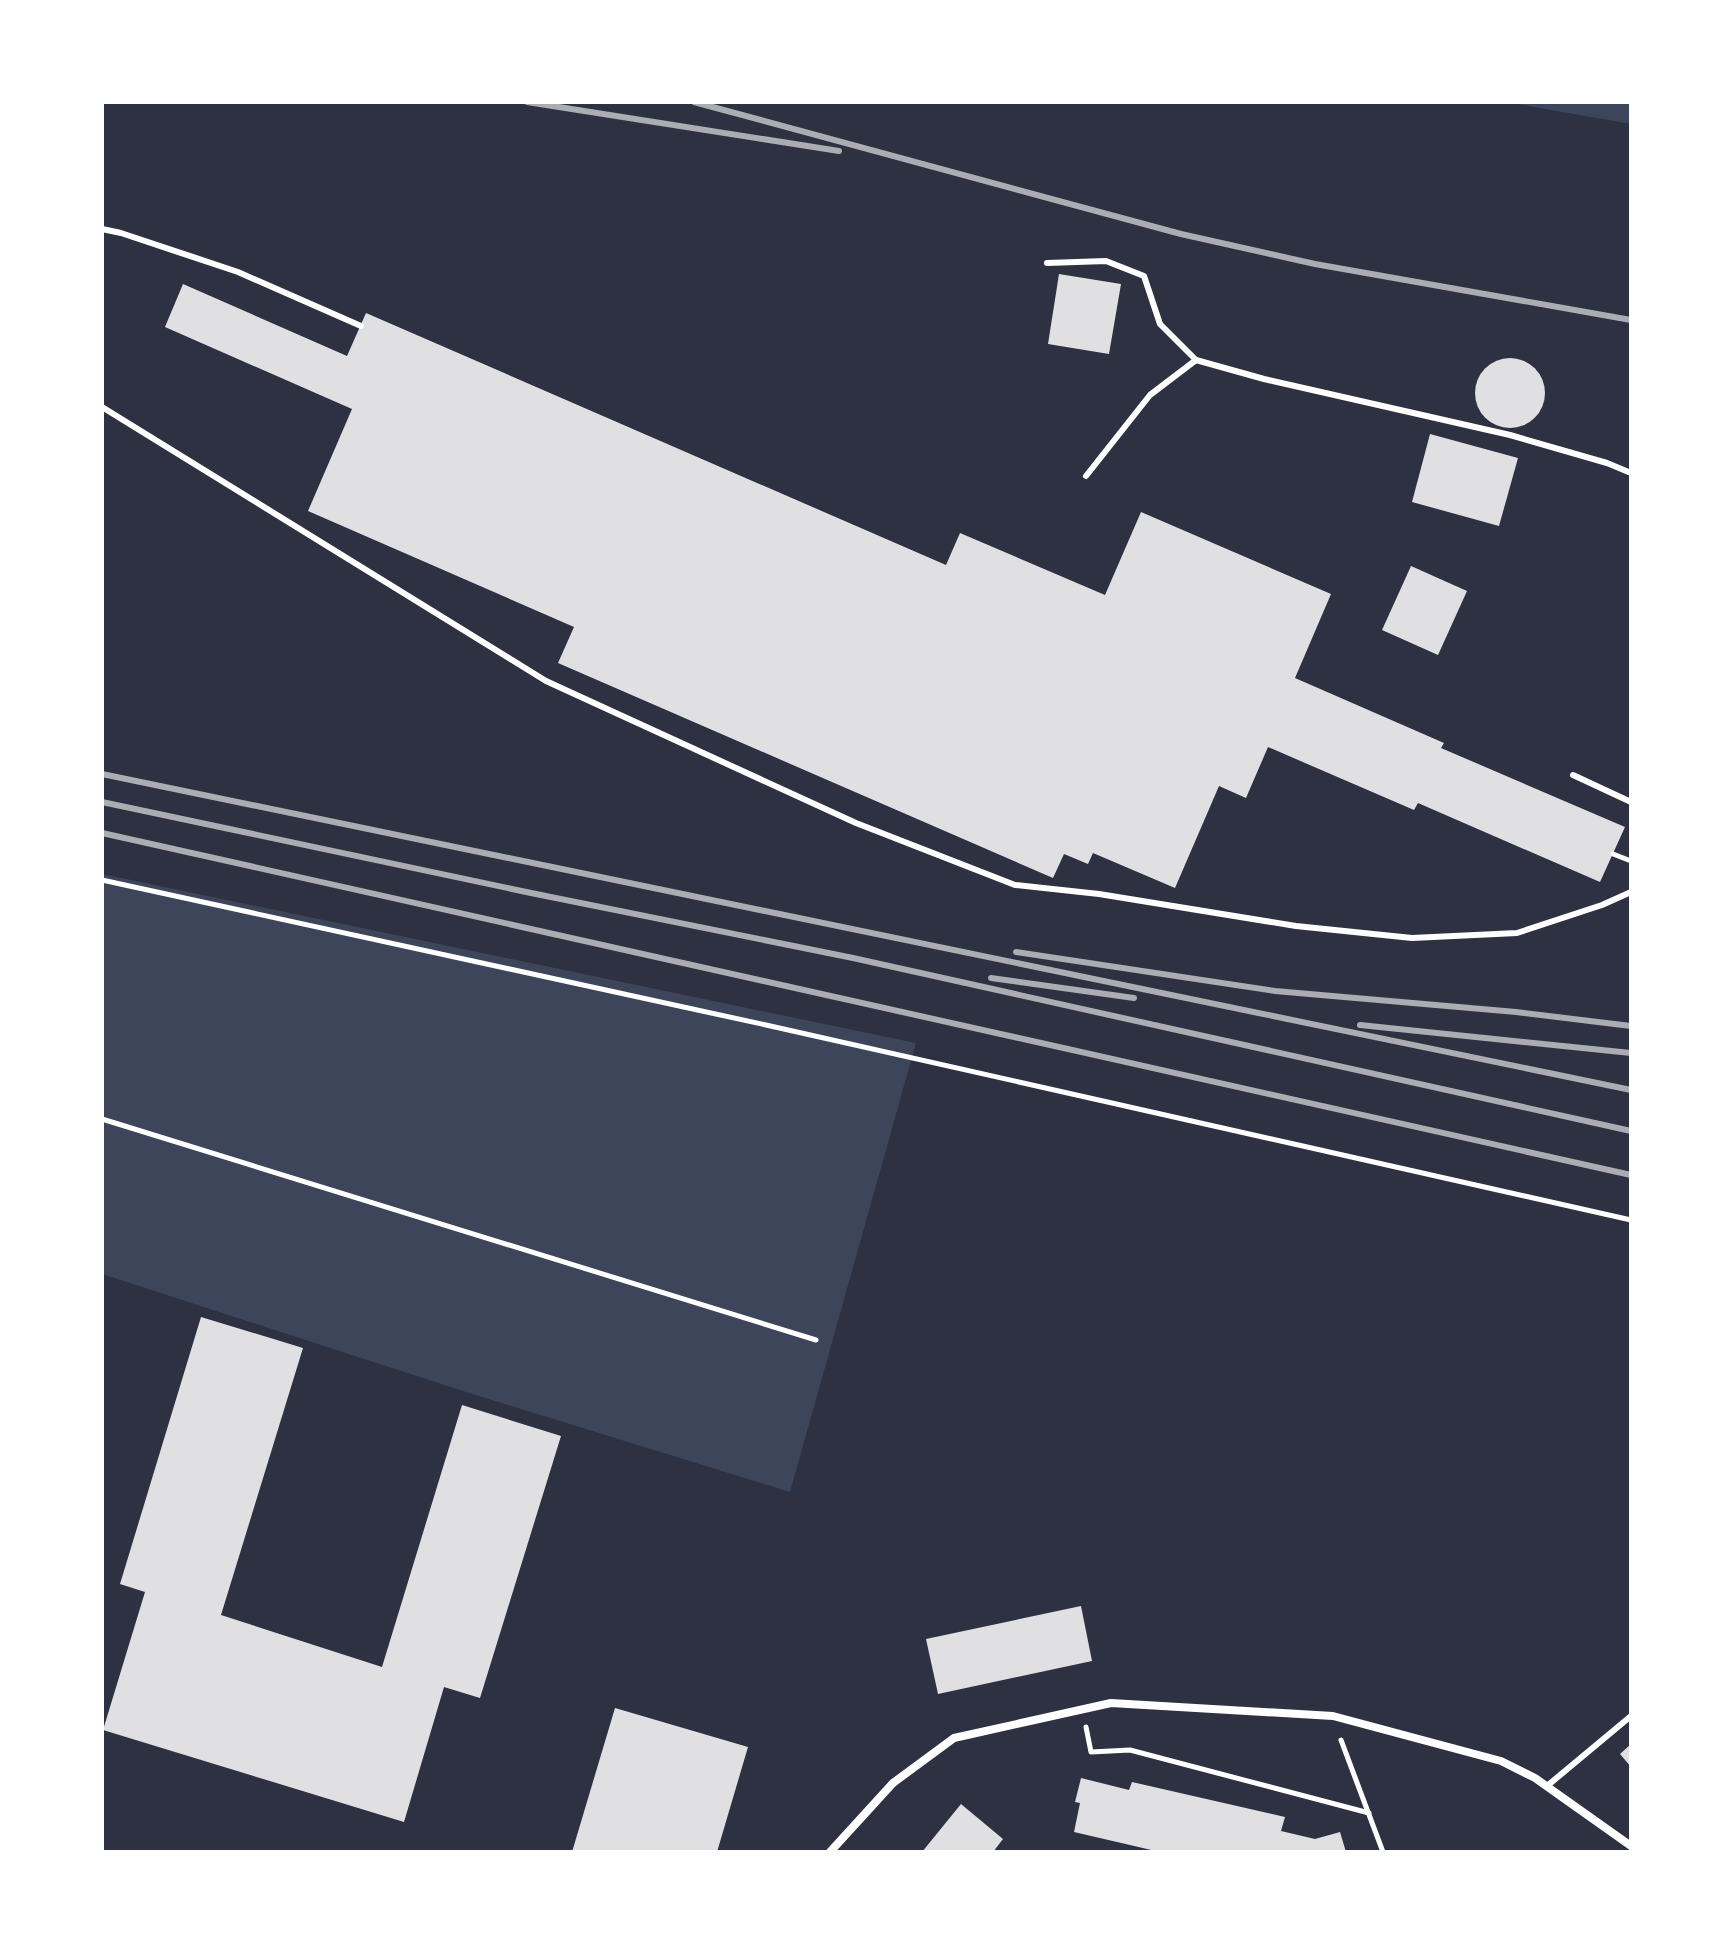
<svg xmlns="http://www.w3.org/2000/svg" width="1733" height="1954" font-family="'IBM Plex Serif',serif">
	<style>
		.green { fill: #3c4559 }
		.building { fill: #e0e0e3 }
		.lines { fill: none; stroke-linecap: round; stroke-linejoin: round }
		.path { stroke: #fff; stroke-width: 5 }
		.service { stroke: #fff; stroke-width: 6 }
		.minor { stroke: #fff; stroke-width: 8 }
		.rail { stroke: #abadb3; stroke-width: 6 }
	</style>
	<rect width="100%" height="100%" fill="#2d3142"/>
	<g class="green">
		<path d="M 1506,102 L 1631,102 L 1631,124 Z"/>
		<path d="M 102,874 L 916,1043 L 790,1492 L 466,1392 L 102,1274 Z"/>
	</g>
	<g class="building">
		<path d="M 1059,274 L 1121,284 L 1109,354 L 1048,344 Z"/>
		<path d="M 183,284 L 347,356 L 366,313 L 946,565 L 960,533 L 1105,595 L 1141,512 L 1331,594 L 1295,678 L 1444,743 L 1441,748 L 1625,827 L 1600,882 L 1418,803 L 1414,810 L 1268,747 L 1246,798 L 1219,786 L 1175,888 L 1093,853 L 1088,864 L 1064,854 L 1053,878 L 558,663 L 574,627 L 308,511 L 352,409 L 165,327 Z"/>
		<circle cx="1510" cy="393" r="35"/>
		<path d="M 1430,434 L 1518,458 L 1499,526 L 1412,502 Z"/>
		<path d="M 1411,566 L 1467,591 L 1438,655 L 1382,630 Z"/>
		<path d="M 201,1317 L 303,1348 L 221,1615 L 382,1667 L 462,1405 L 561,1436 L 480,1698 L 444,1687 L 404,1822 L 103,1730 L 145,1592 L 120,1584 Z"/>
		<path d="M 1081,1606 L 1092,1661 L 938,1694 L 926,1639 Z"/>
		<path d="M 615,1708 L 748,1747 L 717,1852 L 572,1852 Z"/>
		<path d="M 1631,1744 L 1631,1767 L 1620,1754 Z"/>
		<path d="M 1081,1778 L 1129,1790 L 1132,1782 L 1285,1817 L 1281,1831 L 1315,1839 L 1340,1832 L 1346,1852 L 1160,1852 L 1074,1832 L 1080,1803 L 1075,1802 Z"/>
		<path d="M 961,1804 L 1003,1839 L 993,1852 L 922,1852 Z"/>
	</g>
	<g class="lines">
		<g class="path">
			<path d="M 1613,854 L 1631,861"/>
			<path d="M 102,880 L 766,1025 L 1631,1220"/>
			<path d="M 102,1119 L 816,1340"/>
			<path d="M 1086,1727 L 1091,1752 L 1130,1750 L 1369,1813"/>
			<path d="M 1341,1740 L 1383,1852"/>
		</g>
		<g class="service">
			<path d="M 102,229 L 121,233 L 238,272 L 361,326"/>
			<path d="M 1047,263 L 1106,261 L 1144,276 L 1160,324 L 1196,360 L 1264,379 L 1510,435 L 1607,463 L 1631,473"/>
			<path d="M 102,407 L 546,681 L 856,823 L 1015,885 L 1099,894 L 1296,926 L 1412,938 L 1517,933 L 1602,905 L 1631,892"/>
			<path d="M 1086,476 L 1150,395 L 1196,360"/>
			<path d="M 1573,775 L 1631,802"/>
			<path d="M 1547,1786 L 1631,1716"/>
		</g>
		<path class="minor" d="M 830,1852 L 893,1783 L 954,1738 L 1111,1703 L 1333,1716 L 1501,1761 L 1535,1778 L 1631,1846"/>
		<g class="rail">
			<path d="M 527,102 L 839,151"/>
			<path d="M 694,102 L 1181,234 L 1315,264 L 1631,320"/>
			<path d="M 102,774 L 1631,1090"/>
			<path d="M 102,802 L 531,893 L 853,958 L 1631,1131"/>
			<path d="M 102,833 L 1631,1175"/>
			<path d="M 1016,952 L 1275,991 L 1516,1012 L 1631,1026"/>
			<path d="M 991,978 L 1134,998"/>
			<path d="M 1360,1025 L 1631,1053"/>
		</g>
	</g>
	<rect width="1733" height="1954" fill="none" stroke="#ffffff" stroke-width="208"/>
</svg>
